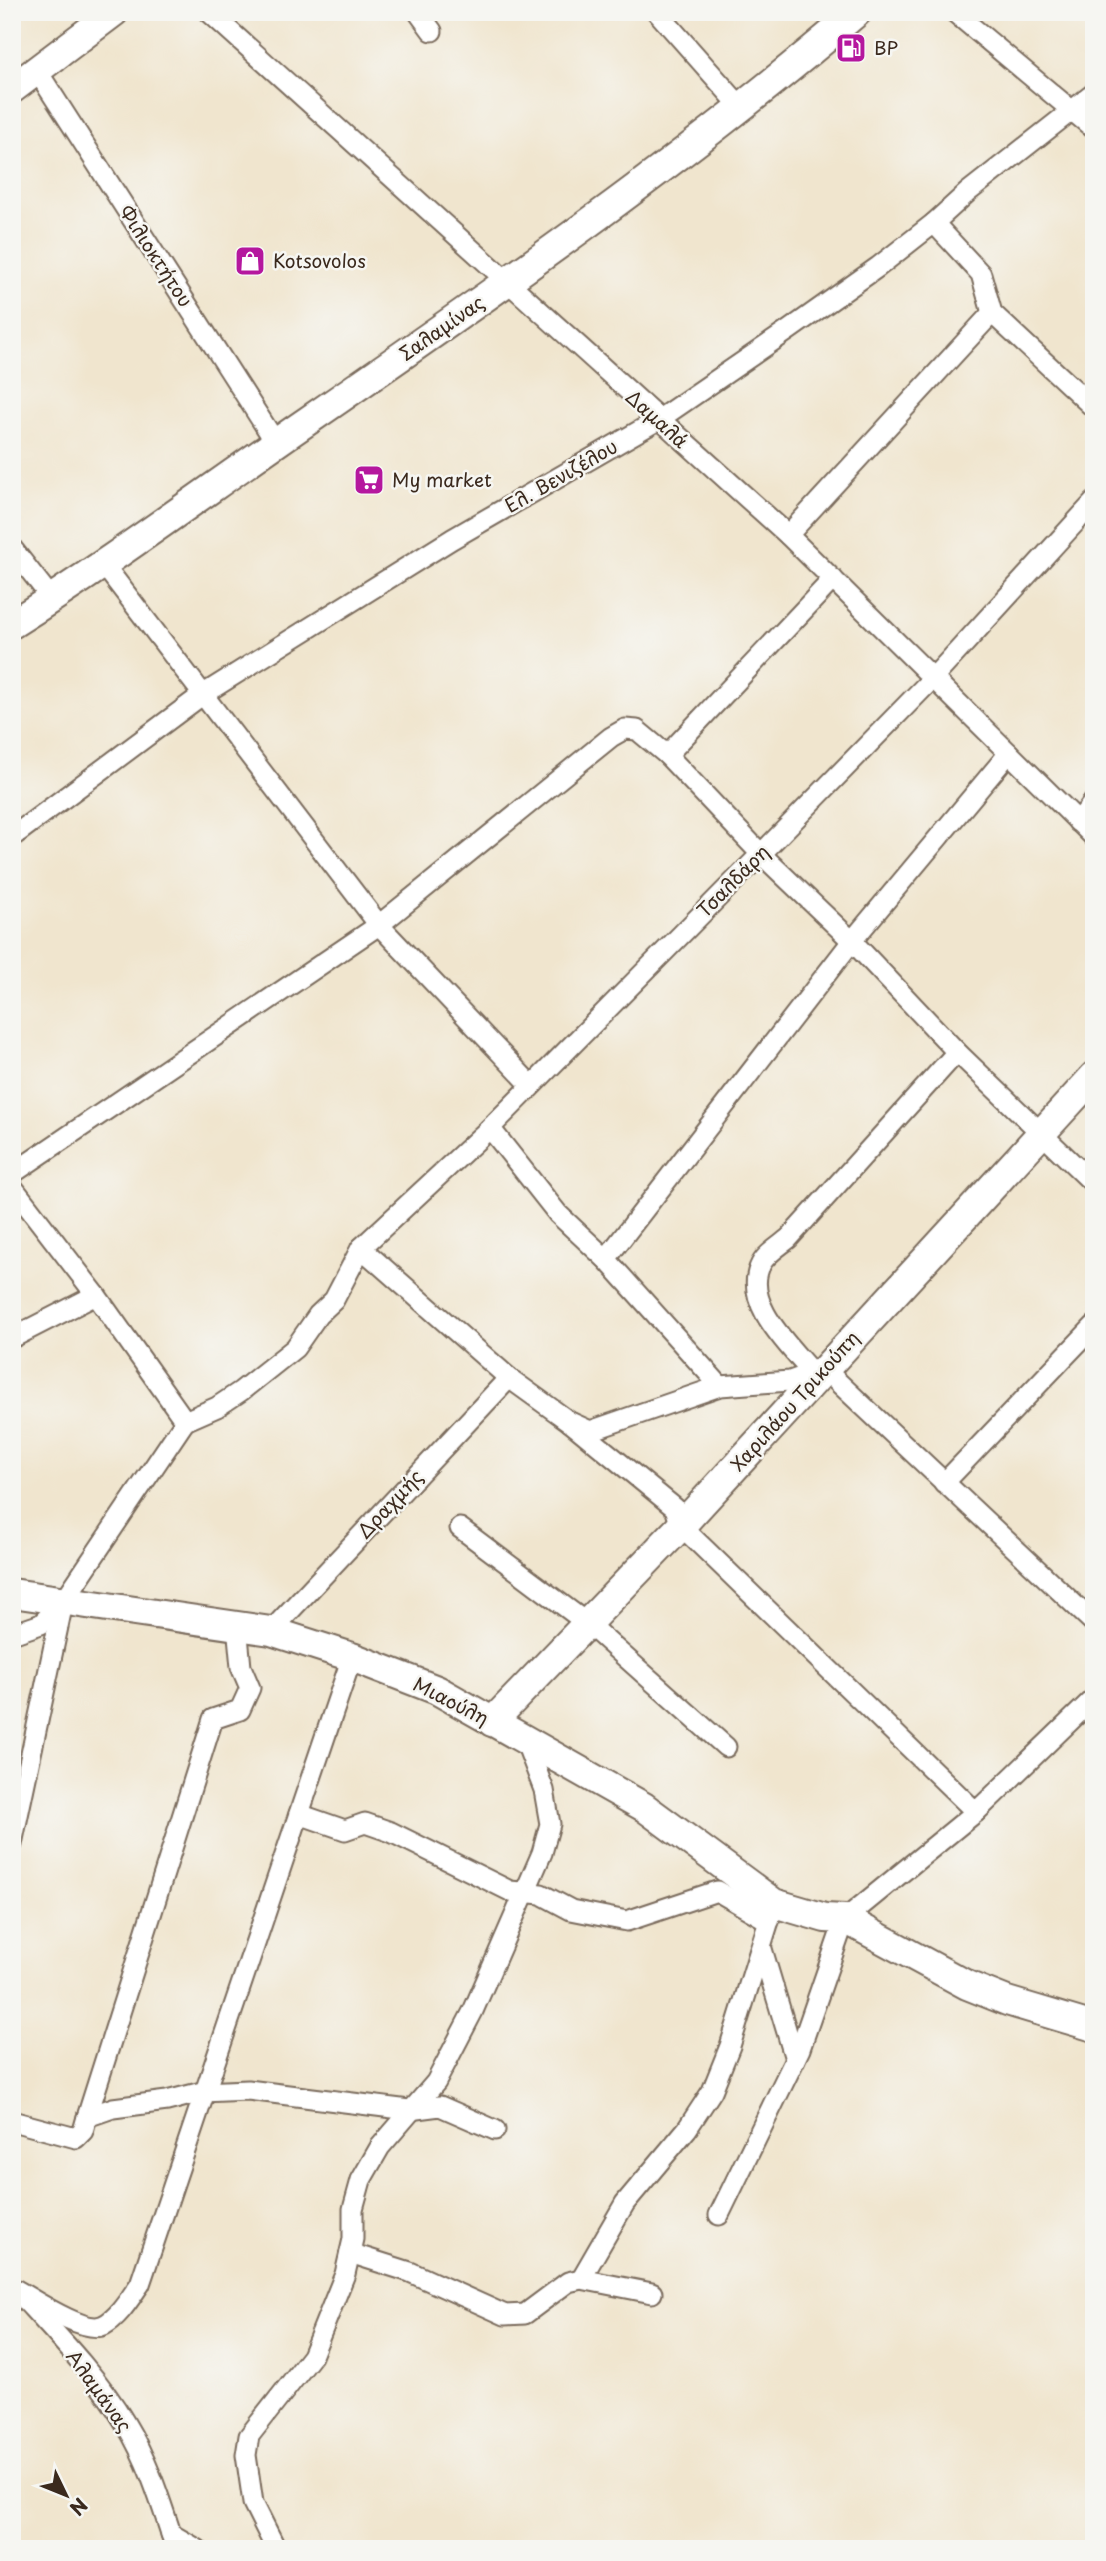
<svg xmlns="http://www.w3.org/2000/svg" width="1106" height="2561" font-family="'Playpen Sans',sans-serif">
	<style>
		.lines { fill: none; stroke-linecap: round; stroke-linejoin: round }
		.street-casing { stroke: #7a6b5c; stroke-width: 23 }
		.secondary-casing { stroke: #7a6b5c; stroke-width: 32 }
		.street { stroke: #fff; stroke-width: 19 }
		.secondary { stroke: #fff; stroke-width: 28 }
		.labels { text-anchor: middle; stroke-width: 5; stroke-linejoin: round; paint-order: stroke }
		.poi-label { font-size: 19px; fill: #3b2a1e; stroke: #f6f6f2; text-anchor: start }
		.street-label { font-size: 19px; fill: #3b2a1e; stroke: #f6f6f2 }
	</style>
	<rect width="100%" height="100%" fill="#f6f6f2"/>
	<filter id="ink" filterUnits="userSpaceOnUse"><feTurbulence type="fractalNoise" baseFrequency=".0143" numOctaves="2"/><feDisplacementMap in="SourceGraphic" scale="14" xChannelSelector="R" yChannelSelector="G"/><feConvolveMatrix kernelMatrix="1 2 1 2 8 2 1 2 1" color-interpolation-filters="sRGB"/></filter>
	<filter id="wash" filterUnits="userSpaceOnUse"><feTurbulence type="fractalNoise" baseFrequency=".00686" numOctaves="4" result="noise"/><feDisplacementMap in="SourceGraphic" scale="28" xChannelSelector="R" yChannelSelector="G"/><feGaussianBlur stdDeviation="1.57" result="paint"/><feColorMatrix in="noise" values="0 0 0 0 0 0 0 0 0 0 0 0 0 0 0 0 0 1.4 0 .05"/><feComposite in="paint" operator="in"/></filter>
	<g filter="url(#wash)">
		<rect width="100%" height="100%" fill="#f0e5ce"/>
	</g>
	<g filter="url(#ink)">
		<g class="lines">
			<g class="street-casing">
				<g id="street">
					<path d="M 209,12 L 788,535 L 1094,837"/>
					<path d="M 418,12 L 432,31"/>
					<path d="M 657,12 L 741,107"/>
					<path d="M 954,12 L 1094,129"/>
					<path d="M 36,69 L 276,443"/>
					<path d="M 934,223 L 981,274 L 992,313 L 1094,408"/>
					<path d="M 788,535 L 992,313"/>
					<path d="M 12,548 L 52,599"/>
					<path d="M 104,565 L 379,925 L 530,1084"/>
					<path d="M 667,755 L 833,579"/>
					<path d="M 1078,822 L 1094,801"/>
					<path d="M 12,837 L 202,695 L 452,539 L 658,420 L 789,330 L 878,267 L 934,223 L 968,192 L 1094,93"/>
					<path d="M 490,1128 L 558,1214 L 606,1259 L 720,1386 L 790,1381 L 824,1369 L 1094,1623"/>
					<path d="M 12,1174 L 379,925 L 611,737 L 625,729 L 637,730 L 667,755 L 761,854 L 852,941 L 957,1052 L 1094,1184"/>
					<path d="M 12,1186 L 96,1295 L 185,1421 L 63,1602 L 41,1624 L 12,1634"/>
					<path d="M 361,1248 L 509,1378 L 570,1422 L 590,1431 L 720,1386"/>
					<path d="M 606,1259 L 852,941 L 1009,753"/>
					<path d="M 12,1338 L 96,1295"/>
					<path d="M 812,1373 C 790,1346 741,1302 761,1264 C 766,1254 781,1245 789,1238 L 957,1052"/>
					<path d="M 185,1421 L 217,1407 L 241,1391 L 295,1348 L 318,1315 L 334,1300 L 361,1248 L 490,1128 L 761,854 L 934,677 L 1094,502"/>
					<path d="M 570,1422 L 675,1508 L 681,1526 L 976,1812"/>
					<path d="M 944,1483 L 1094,1326"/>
					<path d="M 460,1528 L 588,1624 L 726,1747"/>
					<path d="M 271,1631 L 509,1378"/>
					<path d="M 299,1814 L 345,1830 L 365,1823 L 391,1832 L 510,1891 L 541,1894 L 571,1910 L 627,1921 L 717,1891 L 769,1921"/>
					<path d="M 12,1844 L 63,1603"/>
					<path d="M 762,1949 L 795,2059"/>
					<path d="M 87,2117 L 213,1719 L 240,1710 L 250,1688 L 241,1667 L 237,1625"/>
					<path d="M 12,2121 L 76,2138 L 83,2131 L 87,2117 L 113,2108 L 167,2101 L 202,2092 L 248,2090 L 409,2110 L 440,2106 L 495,2130"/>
					<path d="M 719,2215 L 800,2049 L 845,1919 L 976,1812 L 1094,1698"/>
					<path d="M 350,2253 L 410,2272 L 505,2315 L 525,2314 L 568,2282 L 581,2279 L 652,2293"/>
					<path d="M 581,2279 L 625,2203 L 687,2129 L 712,2091 L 730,2046 L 772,1911"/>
					<path d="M 15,2289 C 33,2299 85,2335 104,2325 C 119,2317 130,2298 140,2284 L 352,1657"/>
					<path d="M 26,2301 C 61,2339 99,2379 125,2423 C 149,2462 162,2506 176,2549"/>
					<path d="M 171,2534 L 197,2549"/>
					<path d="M 276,2549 L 253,2503 L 246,2455 L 249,2436 L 312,2356 L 345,2274 L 353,2239 L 353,2209 L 361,2180 L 380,2147 L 436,2082 L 473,2011 L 542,1853 L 550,1824 L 544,1790 L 525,1740"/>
				</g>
			</g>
			<g class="secondary-casing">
				<g id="secondary">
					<path d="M 12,89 L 114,12"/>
					<path d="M 12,624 C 114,560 210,488 309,420 C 496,291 684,160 857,12"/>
					<path d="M 12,1593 L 271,1631 L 352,1657 L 437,1690 L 644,1807 L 774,1903 L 825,1918 L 845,1919 L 967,1985 L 1007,2001 L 1094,2027"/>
					<path d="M 492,1722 L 681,1526 L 1094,1076"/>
				</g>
			</g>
			<use href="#street" class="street"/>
			<use href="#secondary" class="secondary"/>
		</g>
	</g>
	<defs>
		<g id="fuel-square" transform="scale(1.575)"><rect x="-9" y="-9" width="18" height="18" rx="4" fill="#b5179e" stroke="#f6f6f2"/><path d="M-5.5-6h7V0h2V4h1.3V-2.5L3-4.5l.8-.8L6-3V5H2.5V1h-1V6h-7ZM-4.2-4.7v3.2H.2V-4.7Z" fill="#fff"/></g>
		<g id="shop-square" transform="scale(1.575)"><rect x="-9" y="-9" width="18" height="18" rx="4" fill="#b5179e" stroke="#f6f6f2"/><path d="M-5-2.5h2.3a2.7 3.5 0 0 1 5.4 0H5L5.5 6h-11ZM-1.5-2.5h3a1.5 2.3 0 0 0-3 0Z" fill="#fff"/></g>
		<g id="supermarket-square" transform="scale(1.575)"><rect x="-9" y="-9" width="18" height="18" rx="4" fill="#b5179e" stroke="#f6f6f2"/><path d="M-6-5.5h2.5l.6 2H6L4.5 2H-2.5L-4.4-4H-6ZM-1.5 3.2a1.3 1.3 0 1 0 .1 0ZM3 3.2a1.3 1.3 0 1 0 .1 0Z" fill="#fff"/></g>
	</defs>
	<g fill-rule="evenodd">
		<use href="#fuel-square" x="851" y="48"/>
		<use href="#shop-square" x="250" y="261"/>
		<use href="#supermarket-square" x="369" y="480"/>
	</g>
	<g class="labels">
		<g class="poi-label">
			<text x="874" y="55">BP</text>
			<text x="273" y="268">Kotsovolos</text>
			<text x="392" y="487">My market</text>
		</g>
		<g class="street-label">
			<text transform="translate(156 256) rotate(57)" y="7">Φιλιοκτήτου</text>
			<text transform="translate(442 328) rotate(-35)" y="7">Σαλαμίνας</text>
			<text transform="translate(657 419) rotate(42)" y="7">Δαμαλά</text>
			<text transform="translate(561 476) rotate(-30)" y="7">Ελ. Βενιζέλου</text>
			<text transform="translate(733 881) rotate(-45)" y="7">Τσαλδάρη</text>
			<text transform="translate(795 1401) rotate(-48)" y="7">Χαριλάου Τρικούπη</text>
			<text transform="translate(390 1504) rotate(-47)" y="7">Δραχμής</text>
			<text transform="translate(451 1701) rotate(27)" y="7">Μιαούλη</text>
			<text transform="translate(99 2391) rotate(54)" y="7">Αλαμάνας</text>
		</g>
	</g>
	<rect width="1106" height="2561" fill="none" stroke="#f6f6f2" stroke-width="42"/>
	<g transform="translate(66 2495) rotate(133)" stroke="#f6f6f2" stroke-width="5" paint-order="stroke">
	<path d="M0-5L12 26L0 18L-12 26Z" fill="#3b2a1e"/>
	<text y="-10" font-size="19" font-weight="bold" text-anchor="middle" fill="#3b2a1e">N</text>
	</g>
</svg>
